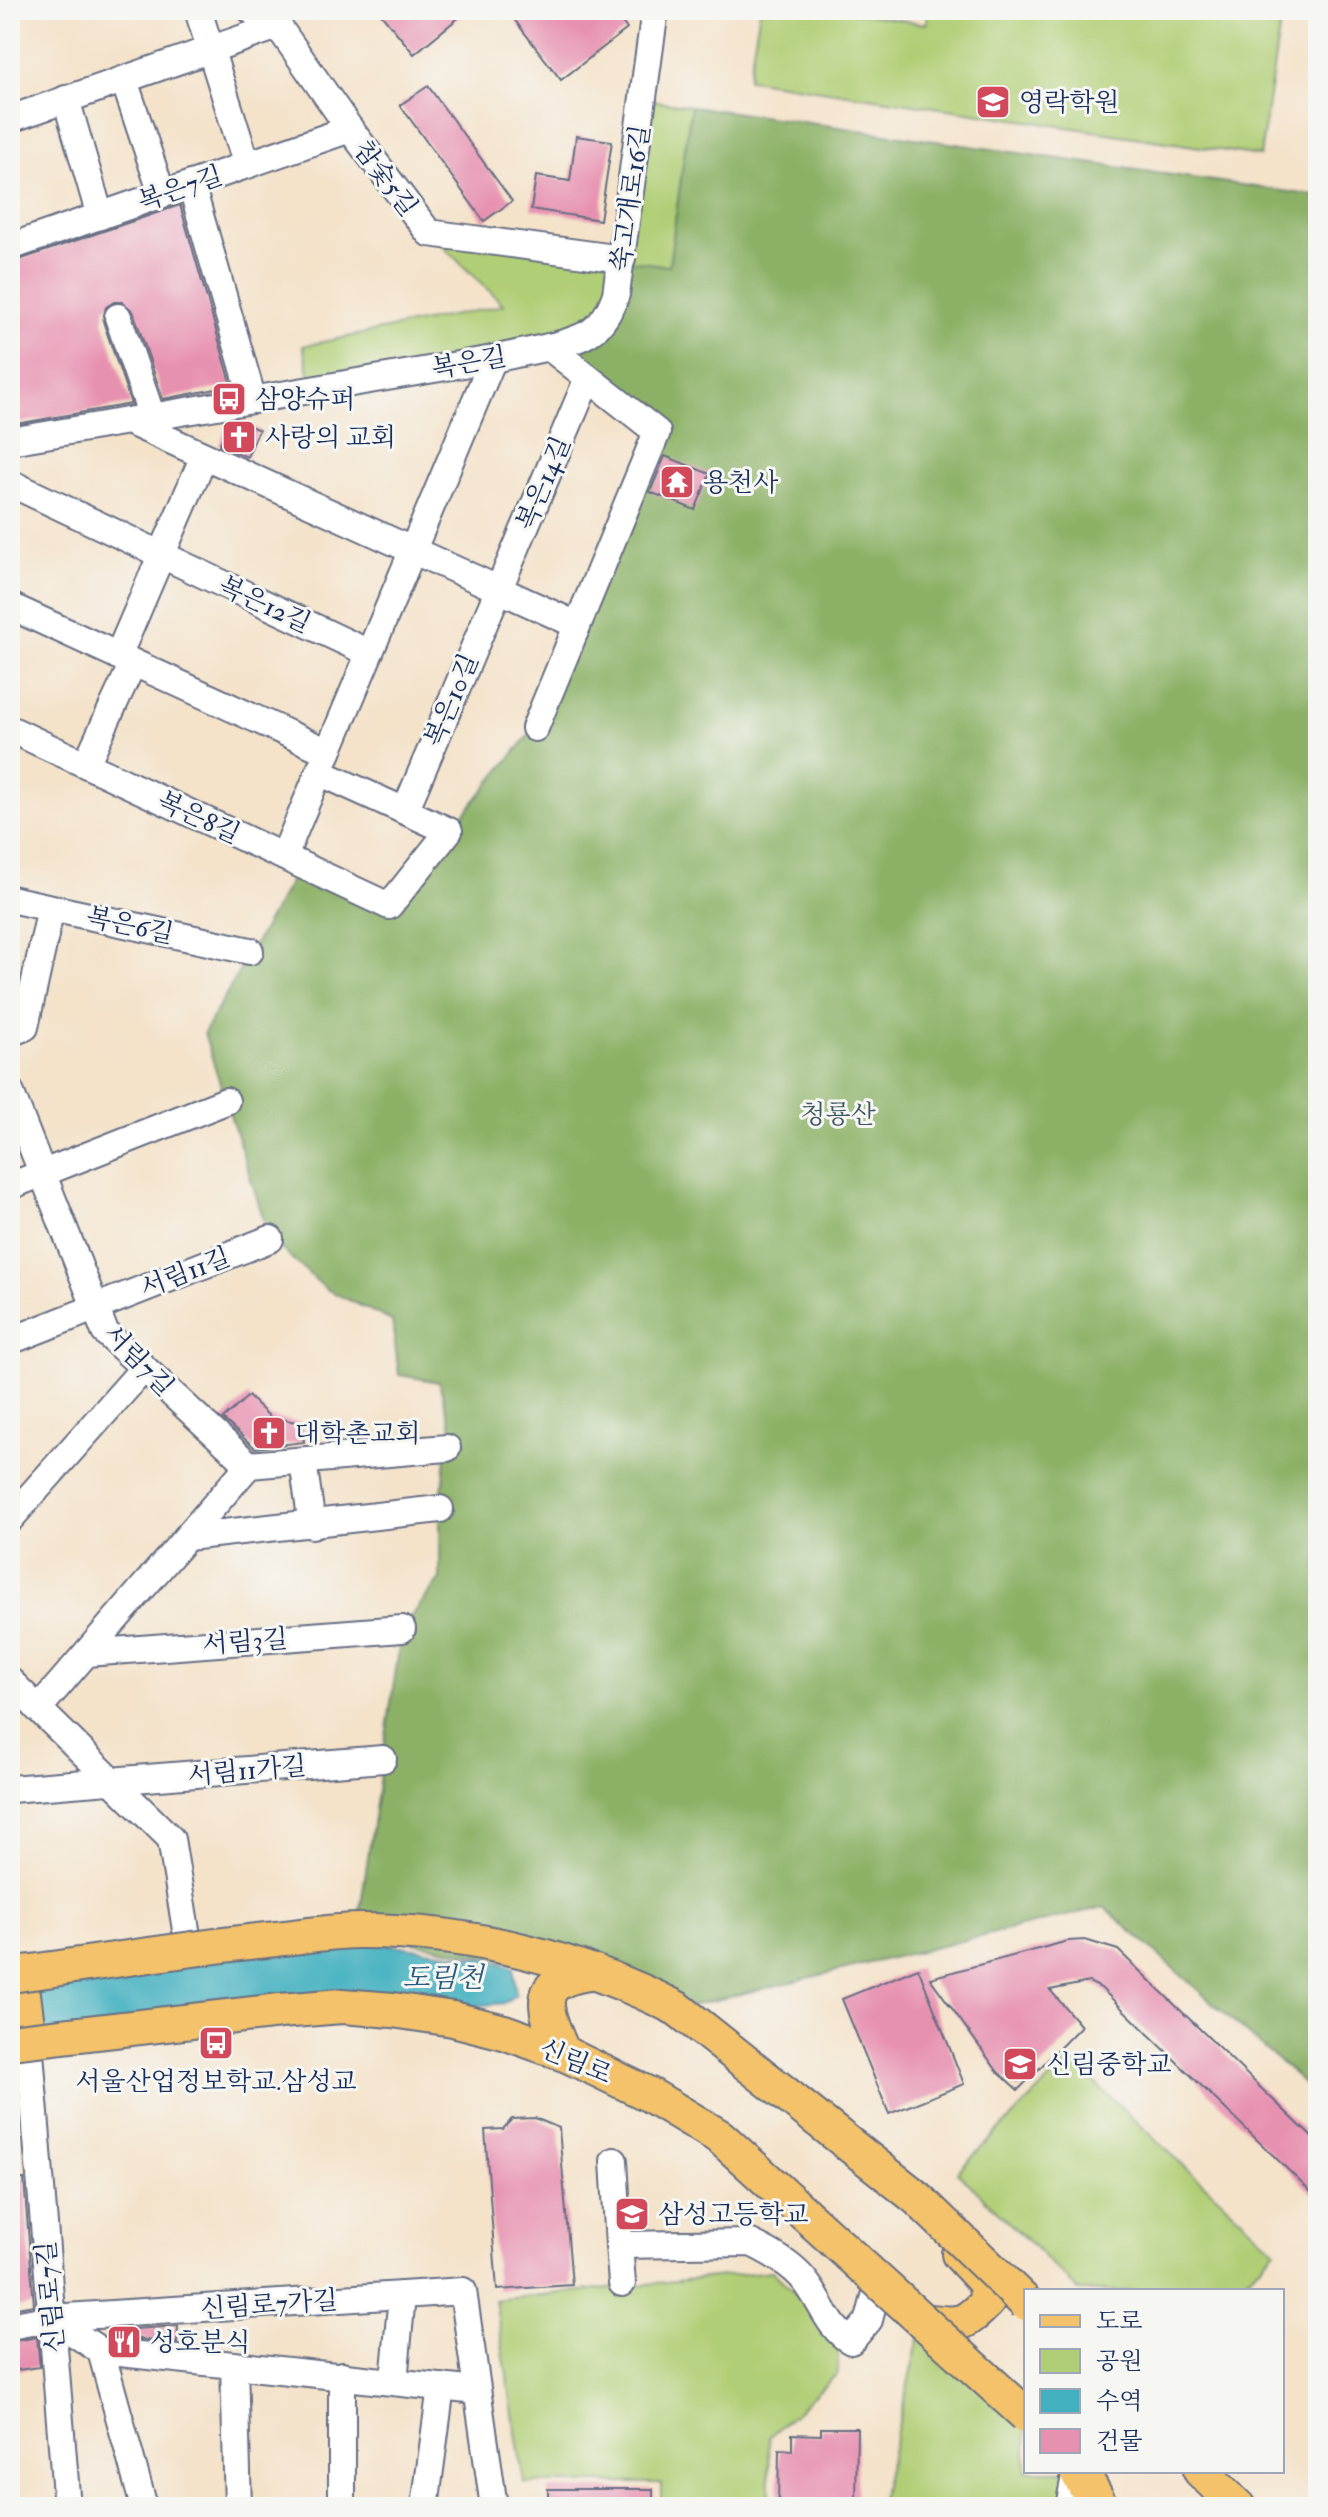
<svg xmlns="http://www.w3.org/2000/svg" width="1328" height="2517" font-family="'IM FELL Double Pica','Noto Serif KR',serif">
	<style>
		.green { fill: #b0ce75; stroke: #667e6a; stroke-width: 2 }
		.forest { fill: #8cb166; stroke: #547062; stroke-width: 2 }
		.water { fill: #43b0c0; stroke: #2f708f; stroke-width: 2 }
		.building { fill: #e791b0 }
		.lines { fill: none; stroke-linecap: round; stroke-linejoin: round }
		.minor-casing { stroke: #676e83; stroke-width: 30 }
		.major-casing { stroke: #676e83; stroke-width: 38 }
		.highway-casing { stroke: #676e83; stroke-width: 42 }
		.minor { stroke: #fff; stroke-width: 26 }
		.major { stroke: #f3c26a; stroke-width: 34 }
		.highway { stroke: #f3c26a; stroke-width: 38 }
		.major-bridge-casing { stroke: #676e83; stroke-width: 38; stroke-linecap: butt }
		.major-bridge { stroke: #f3c26a; stroke-width: 34 }
		.labels { text-anchor: middle; stroke-width: 6; stroke-linejoin: round; paint-order: stroke }
		.poi-label { font-size: 26px; fill: #1b2f5e; stroke: #f6f6f2; text-anchor: start }
		.street-label { font-size: 26px; fill: #1b2f5e; stroke: #f6f6f2 }
		.park-label { font-size: 26px; fill: #405764; stroke: #f6f6f2 }
		.water-label { font-size: 28px; font-style: italic; fill: #295c80; stroke: #f6f6f2 }
	</style>
	<rect width="100%" height="100%" fill="#f6f6f2"/>
	<filter id="ink" filterUnits="userSpaceOnUse"><feTurbulence type="fractalNoise" baseFrequency=".0125" numOctaves="2"/><feDisplacementMap in="SourceGraphic" scale="16" xChannelSelector="R" yChannelSelector="G"/><feConvolveMatrix kernelMatrix="1 2 1 2 8 2 1 2 1" color-interpolation-filters="sRGB"/></filter>
	<filter id="wash" filterUnits="userSpaceOnUse"><feTurbulence type="fractalNoise" baseFrequency=".006" numOctaves="4" result="noise"/><feDisplacementMap in="SourceGraphic" scale="32" xChannelSelector="R" yChannelSelector="G"/><feGaussianBlur stdDeviation="1.8" result="paint"/><feColorMatrix in="noise" values="0 0 0 0 0 0 0 0 0 0 0 0 0 0 0 0 0 1.4 0 .05"/><feComposite in="paint" operator="in"/></filter>
	<g filter="url(#wash)">
		<rect width="100%" height="100%" fill="#f4e2c9"/>
		<g class="green">
			<path d="M 760,10 L 839,10 L 926,24 L 929,10 L 1282,10 L 1260,156 L 748,79 Z"/>
			<path d="M 643,99 L 691,106 L 669,266 L 603,323 L 313,390 L 303,346 L 504,305 L 429,233 L 622,259 Z"/>
			<path d="M 1070,2060 L 1275,2250 L 1234,2291 L 1079,2291 L 957,2172 Z"/>
			<path d="M 772,2271 L 838,2334 L 838,2373 L 769,2437 L 770,2507 L 661,2507 L 661,2483 L 524,2483 L 495,2300 Z"/>
			<path d="M 923,2321 L 1026,2416 L 1026,2471 L 1076,2471 L 1069,2507 L 879,2507 Z"/>
		</g>
		<path class="forest" d="M 691,106 L 1318,196 L 1318,2096 L 1104,1907 L 678,2009 L 634,1986 L 357,1931 L 402,1629 L 440,1579 L 440,1509 L 447,1448 L 453,1433 L 439,1382 L 399,1375 L 392,1321 L 326,1289 L 270,1239 L 204,1033 L 300,864 L 389,905 L 535,728 L 656,432 L 549,347 L 591,334 L 622,259 L 669,266 Z"/>
		<path class="water" d="M 353,1939 L 487,1959 L 513,1967 L 516,1994 L 504,2003 L 454,2008 L 10,2034 L 10,1983 Z"/>
		<g id="blocks">
			<g class="building">
				<path d="M 378,10 L 468,10 L 414,54 Z"/>
				<path d="M 507,10 L 613,10 L 627,29 L 561,80 Z"/>
				<path d="M 428,86 L 512,201 L 484,221 L 400,105 Z"/>
				<path d="M 576,136 L 612,141 L 600,220 L 531,209 L 536,176 L 570,181 Z"/>
				<path d="M 180,205 L 232,386 L 163,399 L 133,311 L 122,302 L 114,302 L 106,307 L 103,321 L 131,404 L 10,425 L 10,263 Z"/>
				<path d="M 235,419 L 259,430 L 247,457 L 219,445 L 230,420 Z"/>
				<path d="M 665,456 L 710,474 L 695,510 L 650,492 Z"/>
				<path d="M 248,1396 L 270,1417 L 302,1423 L 304,1442 L 255,1448 L 223,1419 Z"/>
				<path d="M 1085,1940 L 1118,1950 L 1318,2143 L 1318,2199 L 1101,1988 L 1089,1982 L 1050,1990 L 1081,2026 L 1018,2090 L 998,2072 L 930,1978 L 1068,1941 Z"/>
				<path d="M 918,1968 L 964,2084 L 889,2114 L 842,1999 Z"/>
				<path d="M 10,2062 L 15,2062 L 20,2132 L 10,2133 Z"/>
				<path d="M 535,2118 L 559,2128 L 572,2285 L 497,2290 L 485,2130 L 503,2129 L 512,2119 Z"/>
				<path d="M 10,2179 L 24,2179 L 34,2305 L 11,2309 Z"/>
				<path d="M 178,2326 L 177,2343 L 120,2337 L 119,2330 Z"/>
				<path d="M 37,2337 L 40,2367 L 10,2371 L 10,2342 Z"/>
				<path d="M 821,2428 L 857,2428 L 856,2507 L 778,2507 L 779,2449 L 792,2450 L 792,2434 L 821,2435 Z"/>
				<rect x="548" y="2489" width="105" height="18"/>
			</g>
		</g>
	</g>
	<g filter="url(#ink)">
		<use href="#blocks" fill-opacity="0" stroke="#676e83" stroke-width="2"/>
		<g class="lines">
			<g class="minor-casing">
				<g id="minor">
					<path d="M 198,10 L 247,165"/>
					<path d="M 251,10 L 278,26 L 350,129 L 429,233 L 622,259"/>
					<path d="M 124,80 L 162,194"/>
					<path d="M 66,99 L 100,216"/>
					<path d="M 10,119 L 278,26"/>
					<path d="M 191,184 L 253,400"/>
					<path d="M 10,247 L 350,129"/>
					<path d="M 118,317 L 152,417"/>
					<path d="M 549,347 C 586,338 603,332 616,294 L 655,10"/>
					<path d="M 128,421 L 577,625"/>
					<path d="M 10,441 L 493,359 L 549,347 L 657,432 L 535,728"/>
					<path d="M 10,483 L 369,653"/>
					<path d="M 10,606 L 328,752 L 319,772 L 449,831 L 389,906 L 10,729"/>
					<path d="M 118,656 L 204,456"/>
					<path d="M 328,752 L 493,359"/>
					<path d="M 86,764 L 133,663"/>
					<path d="M 405,811 L 588,378"/>
					<path d="M 284,856 L 319,772"/>
					<path d="M 10,899 L 250,951"/>
					<path d="M 10,1033 L 25,1027 L 51,908"/>
					<path d="M 10,1091 L 105,1332 L 249,1465 L 447,1448"/>
					<path d="M 10,1186 L 226,1101"/>
					<path d="M 10,1341 L 270,1239"/>
					<path d="M 303,1461 L 312,1525"/>
					<path d="M 10,1519 L 144,1368"/>
					<path d="M 187,1537 L 440,1509"/>
					<path d="M 87,1653 L 402,1629"/>
					<path d="M 10,1681 L 171,1839 L 189,1948"/>
					<path d="M 38,1709 L 249,1465"/>
					<path d="M 10,1789 L 383,1759"/>
					<path d="M 29,2040 L 67,2507"/>
					<path d="M 614,2161 L 619,2245 L 751,2243 C 770,2252 796,2267 808,2285 C 822,2304 830,2330 851,2341 L 869,2320 L 879,2281"/>
					<path d="M 619,2245 L 622,2283"/>
					<path d="M 51,2318 L 101,2351 L 477,2391"/>
					<path d="M 10,2326 L 51,2318 L 463,2291 L 494,2507"/>
					<path d="M 101,2351 L 144,2507"/>
					<path d="M 234,2365 L 238,2507"/>
					<path d="M 342,2375 L 342,2507"/>
					<path d="M 394,2381 L 402,2295"/>
					<path d="M 425,2507 L 441,2387"/>
					<path d="M 1069,2507 L 1076,2471"/>
				</g>
			</g>
			<g class="major-casing">
				<g id="major">
					<path d="M 21,1979 L 29,2040"/>
					<path d="M 923,2321 C 959,2325 961,2328 987,2302 L 986,2283 L 959,2254"/>
					<path d="M 1201,2471 L 1238,2507"/>
				</g>
			</g>
			<g class="highway-casing">
				<path id="highway" d="M 1079,2471 L 1099,2507"/>
			</g>
			<use href="#minor" class="minor"/>
			<use href="#major" class="major"/>
			<use href="#highway" class="highway"/>
			<g class="major-bridge-casing">
				<g id="major-bridge">
					<path d="M 10,1975 C 99,1963 187,1948 276,1939 C 304,1936 333,1931 361,1931 C 471,1931 581,1959 678,2009 L 917,2198 L 1026,2303"/>
					<path d="M 10,2042 L 280,2011 L 342,2006 L 393,2010 L 453,2019 L 504,2032 L 563,2053 L 650,2095 L 720,2137 L 1026,2415"/>
					<path d="M 563,2053 C 541,2004 533,1979 596,1972"/>
				</g>
			</g>
			<use href="#major-bridge" class="major-bridge"/>
		</g>
	</g>
	<defs>
		<g id="school-square" transform="scale(1.8)"><rect x="-9" y="-9" width="18" height="18" rx="4" fill="#d1495b" stroke="#f6f6f2"/><path d="M0-5L7-2L0 1L-7-2ZM-4 1L0 2.5L4 1V4Q0 6-4 4Z" fill="#fff"/></g>
		<g id="bus-square" transform="scale(1.8)"><rect x="-9" y="-9" width="18" height="18" rx="4" fill="#d1495b" stroke="#f6f6f2"/><path d="M-5-6H5V4H4V6H2V4H-2V6H-4V4H-5ZM-3.5-4V0h7V-4ZM-3.5 1.2v1.5H-2V1.2ZM2 1.2v1.5H3.5V1.2Z" fill="#fff"/></g>
		<g id="church-square" transform="scale(1.8)"><rect x="-9" y="-9" width="18" height="18" rx="4" fill="#d1495b" stroke="#f6f6f2"/><path d="M-1.2-6h2.4v3.5h3.3v2.4h-3.3V6h-2.4V-.1h-3.3v-2.4h3.3Z" fill="#fff"/></g>
		<g id="temple-square" transform="scale(1.8)"><rect x="-9" y="-9" width="18" height="18" rx="4" fill="#d1495b" stroke="#f6f6f2"/><path d="M0-6L5-2H3V0L6.5 2.5H4V6H1.5V3h-3V6H-4V2.5H-6.5L-3 0V-2H-5Z" fill="#fff"/></g>
		<g id="restaurant-square" transform="scale(1.8)"><rect x="-9" y="-9" width="18" height="18" rx="4" fill="#d1495b" stroke="#f6f6f2"/><path d="M-5-6h1v4h1v-4h1v4h1v-4h1v5L-1.5 .5V6h-2V.5L-5-1ZM5-6V6H3V1.5H1.5Q1.5-4 5-6Z" fill="#fff"/></g>
	</defs>
	<g fill-rule="evenodd">
		<use href="#school-square" x="993" y="102"/>
		<use href="#bus-square" x="229" y="399"/>
		<use href="#church-square" x="239" y="437"/>
		<use href="#temple-square" x="677" y="482"/>
		<use href="#church-square" x="269" y="1433"/>
		<use href="#bus-square" x="216" y="2043"/>
		<use href="#school-square" x="1020" y="2064"/>
		<use href="#school-square" x="632" y="2214"/>
		<use href="#restaurant-square" x="124" y="2342"/>
	</g>
	<g class="labels">
		<g class="poi-label">
			<text x="1019" y="111">영락학원</text>
			<text x="255" y="408">삼양슈퍼</text>
			<text x="265" y="446">사랑의 교회</text>
			<text x="703" y="491">용천사</text>
			<text x="295" y="1442">대학촌교회</text>
			<text x="1046" y="2073">신림중학교</text>
			<text x="216" y="2090" text-anchor="middle">서울산업정보학교.삼성교</text>
			<text x="658" y="2223">삼성고등학교</text>
			<text x="150" y="2351">성호분식</text>
		</g>
		<g class="street-label">
			<text transform="translate(386 178) rotate(53)" y="9">참숯5길</text>
			<text transform="translate(180 188) rotate(-19)" y="9">복은7길</text>
			<text transform="translate(630 198) rotate(-82)" y="9">쑥고개로16길</text>
			<text transform="translate(469 362) rotate(-10)" y="9">복은길</text>
			<text transform="translate(543 483) rotate(-67)" y="9">복은14길</text>
			<text transform="translate(265 604) rotate(25)" y="9">복은12길</text>
			<text transform="translate(451 700) rotate(-67)" y="9">복은10길</text>
			<text transform="translate(199 817) rotate(25)" y="9">복은8길</text>
			<text transform="translate(130 925) rotate(12)" y="9">복은6길</text>
			<text transform="translate(185 1272) rotate(-21)" y="9">서림11길</text>
			<text transform="translate(139 1360) rotate(46)" y="9">서림7길</text>
			<text transform="translate(245 1641) rotate(-4)" y="9">서림3길</text>
			<text transform="translate(247 1770) rotate(-5)" y="9">서림11가길</text>
			<text transform="translate(576 2061) rotate(23)" y="9">신림로</text>
			<text transform="translate(50 2297) rotate(-95)" y="9">신림로7길</text>
			<text transform="translate(269 2304) rotate(-4)" y="9">신림로7가길</text>
		</g>
		<g class="park-label">
			<text x="838" y="1123">청룡산</text>
		</g>
		<g class="water-label">
			<text x="443" y="1987">도림천</text>
		</g>
	</g>
	<rect width="1328" height="2517" fill="none" stroke="#f6f6f2" stroke-width="40"/>
	<rect x="1024" y="2289" width="260" height="184" fill="#f6f6f2" stroke="#9ea6b7" stroke-width="2"/>
	<rect x="1040" y="2315" width="40" height="12" fill="#f3c26a" stroke="#9ea6b7" stroke-width="2"/>
	<text x="1096" y="2329" font-size="24" fill="#1b2f5e">도로</text>
	<rect x="1040" y="2349" width="40" height="24" fill="#b0ce75" stroke="#9ea6b7" stroke-width="2"/>
	<text x="1096" y="2369" font-size="24" fill="#1b2f5e">공원</text>
	<rect x="1040" y="2389" width="40" height="24" fill="#43b0c0" stroke="#9ea6b7" stroke-width="2"/>
	<text x="1096" y="2409" font-size="24" fill="#1b2f5e">수역</text>
	<rect x="1040" y="2429" width="40" height="24" fill="#e791b0" stroke="#9ea6b7" stroke-width="2"/>
	<text x="1096" y="2449" font-size="24" fill="#1b2f5e">건물</text>
</svg>
